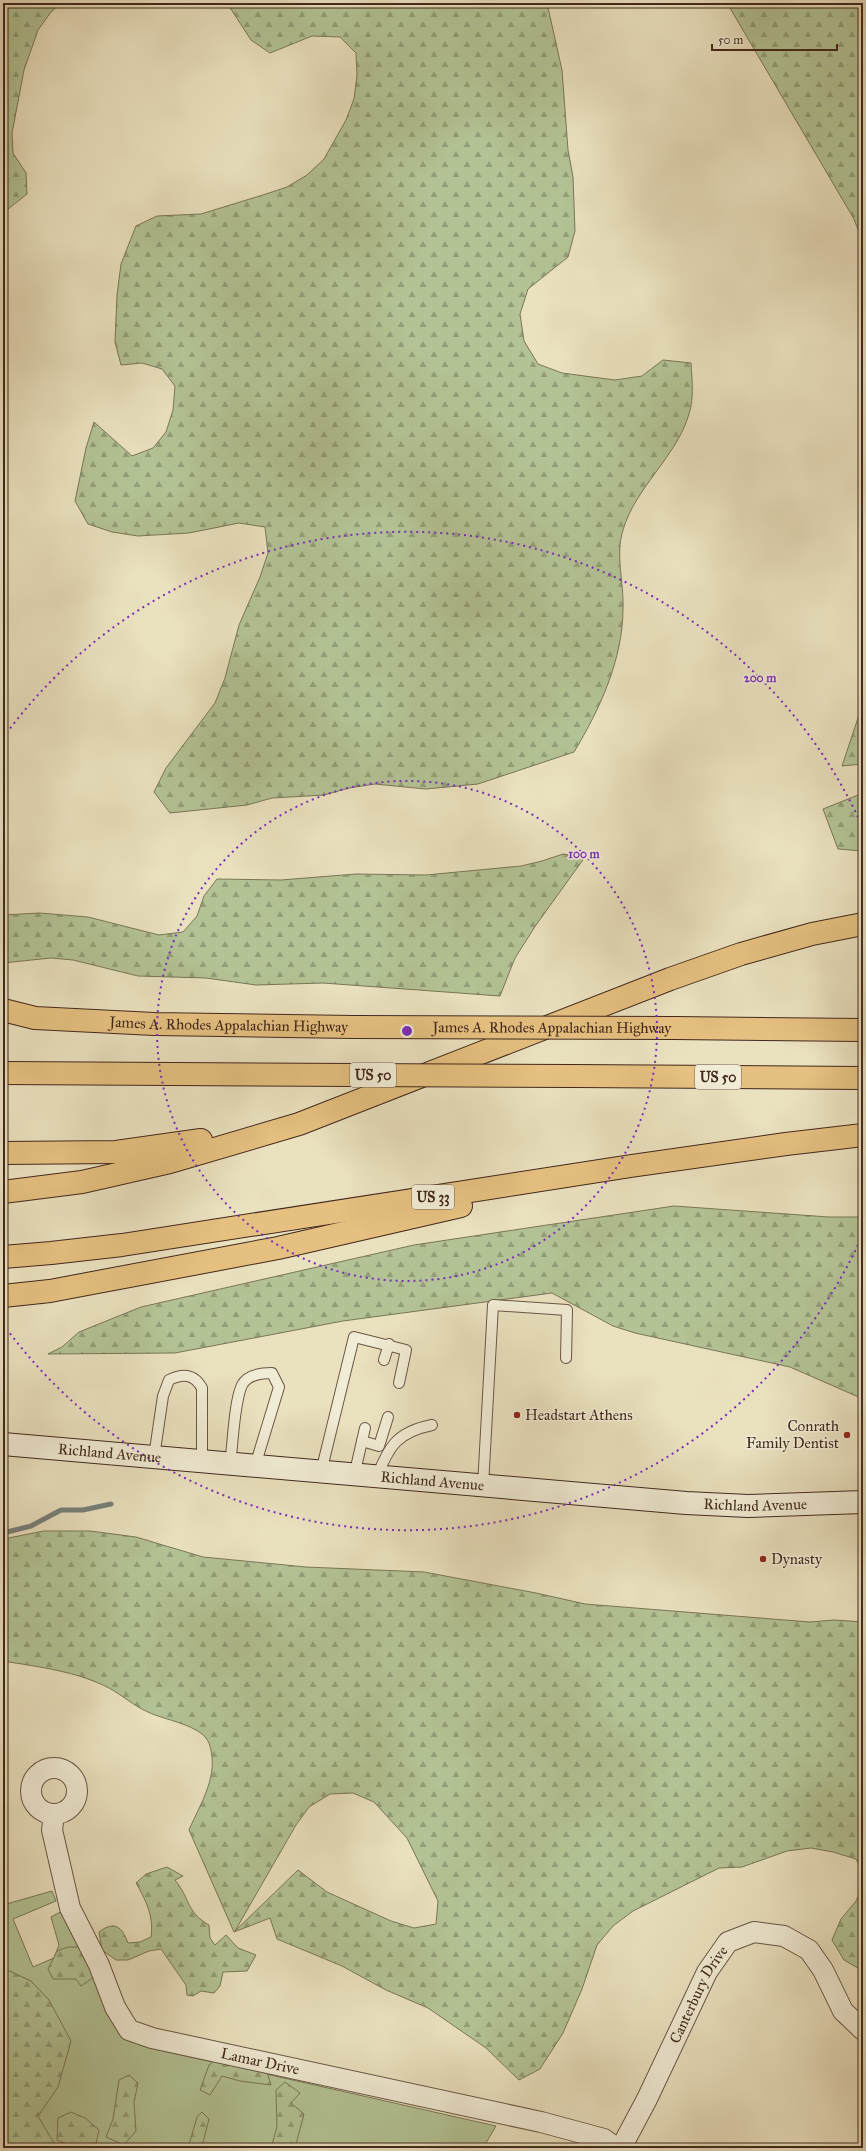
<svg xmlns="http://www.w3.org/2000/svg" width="866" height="2151" font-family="'IM FELL Great Primer',serif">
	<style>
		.green { fill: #b3c395; stroke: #7a7658 }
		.forest { fill: url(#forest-firs); stroke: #7a7658; fill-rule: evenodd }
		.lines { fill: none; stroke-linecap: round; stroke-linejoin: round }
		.stream { stroke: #77807b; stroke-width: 5 }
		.lane-casing { stroke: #6b5645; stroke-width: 12 }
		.street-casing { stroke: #6b5645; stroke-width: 22 }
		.secondary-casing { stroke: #41281c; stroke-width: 24 }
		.highway-casing { stroke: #41281c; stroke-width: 24 }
		.lane { stroke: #f1ecd5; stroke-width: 10 }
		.street { stroke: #f1ecd5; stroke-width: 20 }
		.secondary { stroke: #f1ecd5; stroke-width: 22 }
		.highway { stroke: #e5c080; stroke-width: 22 }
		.highway-bridge-casing { stroke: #41281c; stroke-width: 24; stroke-linecap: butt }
		.highway-bridge { stroke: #e5c080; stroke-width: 22 }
		.ring { fill: none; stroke: #7b2cbf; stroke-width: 2; stroke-dasharray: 2 4 }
		.poi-dot { fill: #8f2418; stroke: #f1ecd5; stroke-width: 1.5 }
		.labels { text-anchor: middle; stroke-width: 3; stroke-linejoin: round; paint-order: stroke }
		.shield { fill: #f1ecd5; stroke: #766354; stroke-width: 1 }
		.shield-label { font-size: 14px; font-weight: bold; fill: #41281c }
		.street-label { font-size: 15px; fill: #41281c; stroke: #f1ecd5 }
		.poi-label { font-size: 15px; fill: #41281c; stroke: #f1ecd5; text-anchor: start }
		.centre { fill: #7b2cbf; stroke: #f1ecd5; stroke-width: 2 }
		.ring-label { font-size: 12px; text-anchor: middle; font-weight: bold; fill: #7b2cbf; stroke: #f1ecd5; stroke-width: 3; stroke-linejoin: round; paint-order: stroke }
	</style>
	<defs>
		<pattern id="forest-firs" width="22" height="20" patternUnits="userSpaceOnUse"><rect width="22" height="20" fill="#b3c395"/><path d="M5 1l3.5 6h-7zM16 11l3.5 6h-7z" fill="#939e79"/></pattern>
	</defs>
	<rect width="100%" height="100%" fill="#eae1bf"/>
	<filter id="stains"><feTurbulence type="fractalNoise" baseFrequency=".005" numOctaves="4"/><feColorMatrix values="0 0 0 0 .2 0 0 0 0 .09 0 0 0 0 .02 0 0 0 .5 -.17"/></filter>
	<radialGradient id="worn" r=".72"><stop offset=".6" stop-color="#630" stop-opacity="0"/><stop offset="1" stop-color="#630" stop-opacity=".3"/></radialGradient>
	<path class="green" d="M 52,1891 L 56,1901 L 13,1919 L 33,1967 L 54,1958 L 59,1945 L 51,1917 L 64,1910 L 94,1977 L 106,2012 L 151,2048 L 496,2126 L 483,2148 L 3,2148 L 3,1905 Z"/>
	<g class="forest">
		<path d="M 3,3 L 61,3 L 51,12 L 38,30 L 24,70 L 12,133 L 13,153 L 26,173 L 27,194 L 3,213 Z"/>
		<path d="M 227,3 L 547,3 L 562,70 L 568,150 L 573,177 L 575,231 L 568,257 L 528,289 L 520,314 L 524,341 L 538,364 L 562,373 L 615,380 L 642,376 L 663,360 L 691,363 C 692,380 694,398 689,414 C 677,456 635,488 623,530 C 615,555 624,582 623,608 C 623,659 600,709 574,752 L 478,784 L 426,789 L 375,784 L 349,788 L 324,795 L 272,798 L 247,805 L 170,813 L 154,792 L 166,768 L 215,703 L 225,678 L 239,625 L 260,577 L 268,553 L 265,527 L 239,523 L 189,533 L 138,536 L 112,532 L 88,524 L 75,501 L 86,448 L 94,422 L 132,456 L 153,448 L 166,432 L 173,410 L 175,386 L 162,369 L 142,363 L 121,365 L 115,342 L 117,295 L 121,264 L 136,226 L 157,216 L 201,214 L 266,194 L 287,187 L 307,175 L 324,159 L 346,120 L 354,99 L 357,75 L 356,53 L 340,37 L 312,36 L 270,53 L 251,40 Z"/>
		<path d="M 727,3 L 863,3 L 863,243 L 854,219 Z"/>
		<path d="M 863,703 L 863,764 L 842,766 Z"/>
		<path d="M 863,793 L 863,851 L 838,849 L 823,809 Z"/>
		<path d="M 563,854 L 585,857 L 536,925 L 515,958 L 500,996 L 323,983 L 256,985 L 206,978 L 138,976 L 73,960 L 51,958 L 3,963 L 3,915 L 39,913 L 88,917 L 159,935 L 183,932 L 197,916 L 204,896 L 217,879 L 281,880 L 356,874 L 426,875 L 521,866 L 542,861 Z"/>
		<path d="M 674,1206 L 829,1217 L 863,1217 L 863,1399 L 790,1367 L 635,1333 L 613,1326 L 552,1293 L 343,1321 L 175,1353 L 48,1354 L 62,1347 L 79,1332 L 141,1307 L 414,1245 Z"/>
		<path d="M 44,1531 L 90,1531 L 136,1537 L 203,1557 L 306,1567 L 424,1572 L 536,1593 L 585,1604 L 810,1622 L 834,1620 L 863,1622 L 863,1873 L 856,1859 L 833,1852 L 811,1848 L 787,1851 L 742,1867 L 719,1868 L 633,1911 L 613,1926 L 597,1945 L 582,1989 L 563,2033 L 540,2069 L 519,2080 L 486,2048 L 428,2008 L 386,1990 L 342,1966 L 277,1939 L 270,1918 L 234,1932 L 189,1830 C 201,1802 220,1775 209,1743 C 202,1725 164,1720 148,1712 C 134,1706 122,1695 109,1688 C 76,1671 39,1667 3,1661 L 3,1539 ZM 353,1793 L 374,1802 L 407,1838 L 438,1901 L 436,1924 L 414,1928 L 391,1921 L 327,1892 L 298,1870 L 235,1931 L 296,1825 L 309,1807 L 330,1794 Z"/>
		<path d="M 167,1867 L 183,1876 L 175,1880 C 190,1898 186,1912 209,1925 L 210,1938 L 215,1945 L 226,1935 L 238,1948 L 256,1955 L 247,1971 L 223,1972 L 220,1986 L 214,1993 L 201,1991 L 193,1996 L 187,1995 L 186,1985 L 161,1949 L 149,1951 L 128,1960 L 116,1960 L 102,1950 L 99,1932 C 115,1920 122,1927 128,1943 L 140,1942 L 151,1937 C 154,1917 146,1900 136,1883 L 146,1874 Z"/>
		<path d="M 863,1887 L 863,1971 L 844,1960 L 832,1940 L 841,1919 L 856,1901 Z"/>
		<path d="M 68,1947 L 85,1947 L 94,1977 L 81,1986 L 76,1979 L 53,1979 L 48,1969 L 57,1951 Z"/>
		<path d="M 3,1968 L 31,1981 L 49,2000 L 71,2041 L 58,2087 L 38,2116 L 57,2148 L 3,2148 Z"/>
		<path d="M 214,2061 L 267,2072 L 271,2085 L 240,2081 L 222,2076 L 210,2095 L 200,2090 L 209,2065 Z"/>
		<path d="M 129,2075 L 138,2083 L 134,2102 L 136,2131 L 124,2145 L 106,2137 L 113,2119 L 119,2080 Z"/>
		<path d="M 285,2082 L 300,2093 L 291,2103 L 304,2114 L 295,2148 L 271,2148 L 277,2127 L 276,2090 Z"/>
		<path d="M 71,2112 L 85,2118 L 99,2130 L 95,2148 L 78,2148 L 57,2140 L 58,2118 Z"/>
		<path d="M 202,2112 L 209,2119 L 202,2146 L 204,2148 L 188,2148 L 197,2117 Z"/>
	</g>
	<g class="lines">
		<path class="stream" d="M 3,1533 L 31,1526 L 61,1510 L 83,1510 L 111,1504"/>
		<g class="lane-casing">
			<g id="lane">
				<path d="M 384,1360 L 389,1344"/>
				<path d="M 362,1441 L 379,1446 L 388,1417"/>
				<path d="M 154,1457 L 163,1396 L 169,1380 C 183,1373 194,1374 202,1388 L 202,1461"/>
				<path d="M 230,1464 C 233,1444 234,1402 242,1385 C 248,1374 262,1373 272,1373 L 279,1387 L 255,1466"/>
				<path d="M 321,1472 L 354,1337 L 406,1350 L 399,1383"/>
				<path d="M 354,1476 L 365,1428"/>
				<path d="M 377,1477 C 389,1445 398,1432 432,1425"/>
				<path d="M 483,1486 L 493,1305 L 567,1310 L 566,1358"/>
			</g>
		</g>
		<g class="street-casing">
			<g id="street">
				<circle cx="54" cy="1791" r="23"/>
				<path id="s1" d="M 54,1814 L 52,1830 L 70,1908 L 99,1965 L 115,2007 L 129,2030 L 152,2038 L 541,2122 L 604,2139 L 616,2148"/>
				<path id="s2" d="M 621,2148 L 647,2099 L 707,1972 L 728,1942 L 754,1932 L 784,1936 L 809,1950 L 823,1970 L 843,2011 L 863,2030"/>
			</g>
		</g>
		<g class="secondary-casing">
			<g id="secondary">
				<path id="s3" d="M 3,1444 L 686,1503 L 748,1506 L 863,1502"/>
			</g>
		</g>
		<g class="highway-casing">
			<g id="highway">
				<path id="s4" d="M 3,1010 L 35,1018 L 154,1024 L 354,1027"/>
				<path d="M 674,1028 L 863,1030"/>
				<path d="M 3,1073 L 172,1074"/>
				<path d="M 574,1076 L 863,1078"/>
				<path d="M 3,1153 L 116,1152 L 201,1140"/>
				<path d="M 3,1192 L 82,1182 L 170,1162 L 299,1124 L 670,979 L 741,954 L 812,934 L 863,924"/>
				<path d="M 3,1257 L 51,1253 L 122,1245 L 631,1166 L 786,1144 L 863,1135"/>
				<path d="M 3,1296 L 50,1291 L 278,1248 L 461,1206"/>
			</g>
		</g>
		<use href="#lane" class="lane"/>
		<use href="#street" class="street"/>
		<use href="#secondary" class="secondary"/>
		<use href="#highway" class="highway"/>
		<g class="highway-bridge-casing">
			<g id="highway-bridge">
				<path id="s5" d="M 354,1027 L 674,1028"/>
				<path d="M 172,1074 L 574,1076"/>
			</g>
		</g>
		<use href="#highway-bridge" class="highway-bridge"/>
	</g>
	<g class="ring">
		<circle cx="407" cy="1031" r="250"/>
		<path d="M863 1234A499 499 0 0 1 3 1324M3 738A499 499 0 0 1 863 828"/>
	</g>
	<g class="poi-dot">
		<circle cx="517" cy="1415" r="4"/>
		<circle cx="847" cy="1435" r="4"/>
		<circle cx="763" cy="1559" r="4"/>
	</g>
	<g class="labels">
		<g class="shield">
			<rect x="350" y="1063" width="46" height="24" rx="3"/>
			<rect x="695" y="1065" width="46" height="24" rx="3"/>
			<rect x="412" y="1185" width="42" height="24" rx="3"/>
		</g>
		<g class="shield-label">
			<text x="373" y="1080">US 50</text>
			<text x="718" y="1082">US 50</text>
			<text x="433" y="1202">US 33</text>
		</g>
		<g class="street-label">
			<text dy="5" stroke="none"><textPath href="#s4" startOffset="227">James A. Rhodes Appalachian Highway</textPath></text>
			<text dy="5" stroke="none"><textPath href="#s5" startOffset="198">James A. Rhodes Appalachian Highway</textPath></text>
			<text dy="5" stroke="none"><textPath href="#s3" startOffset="107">Richland Avenue</textPath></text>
			<text dy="5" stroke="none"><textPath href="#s3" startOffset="431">Richland Avenue</textPath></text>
			<text dy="5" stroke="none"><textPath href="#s3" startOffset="755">Richland Avenue</textPath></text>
			<text dy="5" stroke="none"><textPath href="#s2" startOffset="172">Canterbury Drive</textPath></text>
			<text dy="5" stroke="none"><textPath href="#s1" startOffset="367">Lamar Drive</textPath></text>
		</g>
		<g class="poi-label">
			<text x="525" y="1420">Headstart Athens</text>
			<text x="839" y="1431" text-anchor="end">Conrath<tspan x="839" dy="17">Family Dentist</tspan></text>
			<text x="771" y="1564">Dynasty</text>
		</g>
	</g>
	<circle cx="407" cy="1031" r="6" class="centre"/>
	<g class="ring-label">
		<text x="760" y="682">200 m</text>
		<text x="584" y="858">100 m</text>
	</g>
	<rect width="866" height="2151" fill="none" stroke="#eae1bf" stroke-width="16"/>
	<rect x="4" y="4" width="858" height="2143" fill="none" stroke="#41281c" stroke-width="2"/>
	<rect x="8" y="8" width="850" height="2135" fill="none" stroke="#41281c"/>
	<path d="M712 44v6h125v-6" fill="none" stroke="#41281c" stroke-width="2"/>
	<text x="718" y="44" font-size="12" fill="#41281c" stroke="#f1ecd5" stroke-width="3" paint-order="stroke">50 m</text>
	<rect width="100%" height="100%" filter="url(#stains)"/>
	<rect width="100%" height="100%" fill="url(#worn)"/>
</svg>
